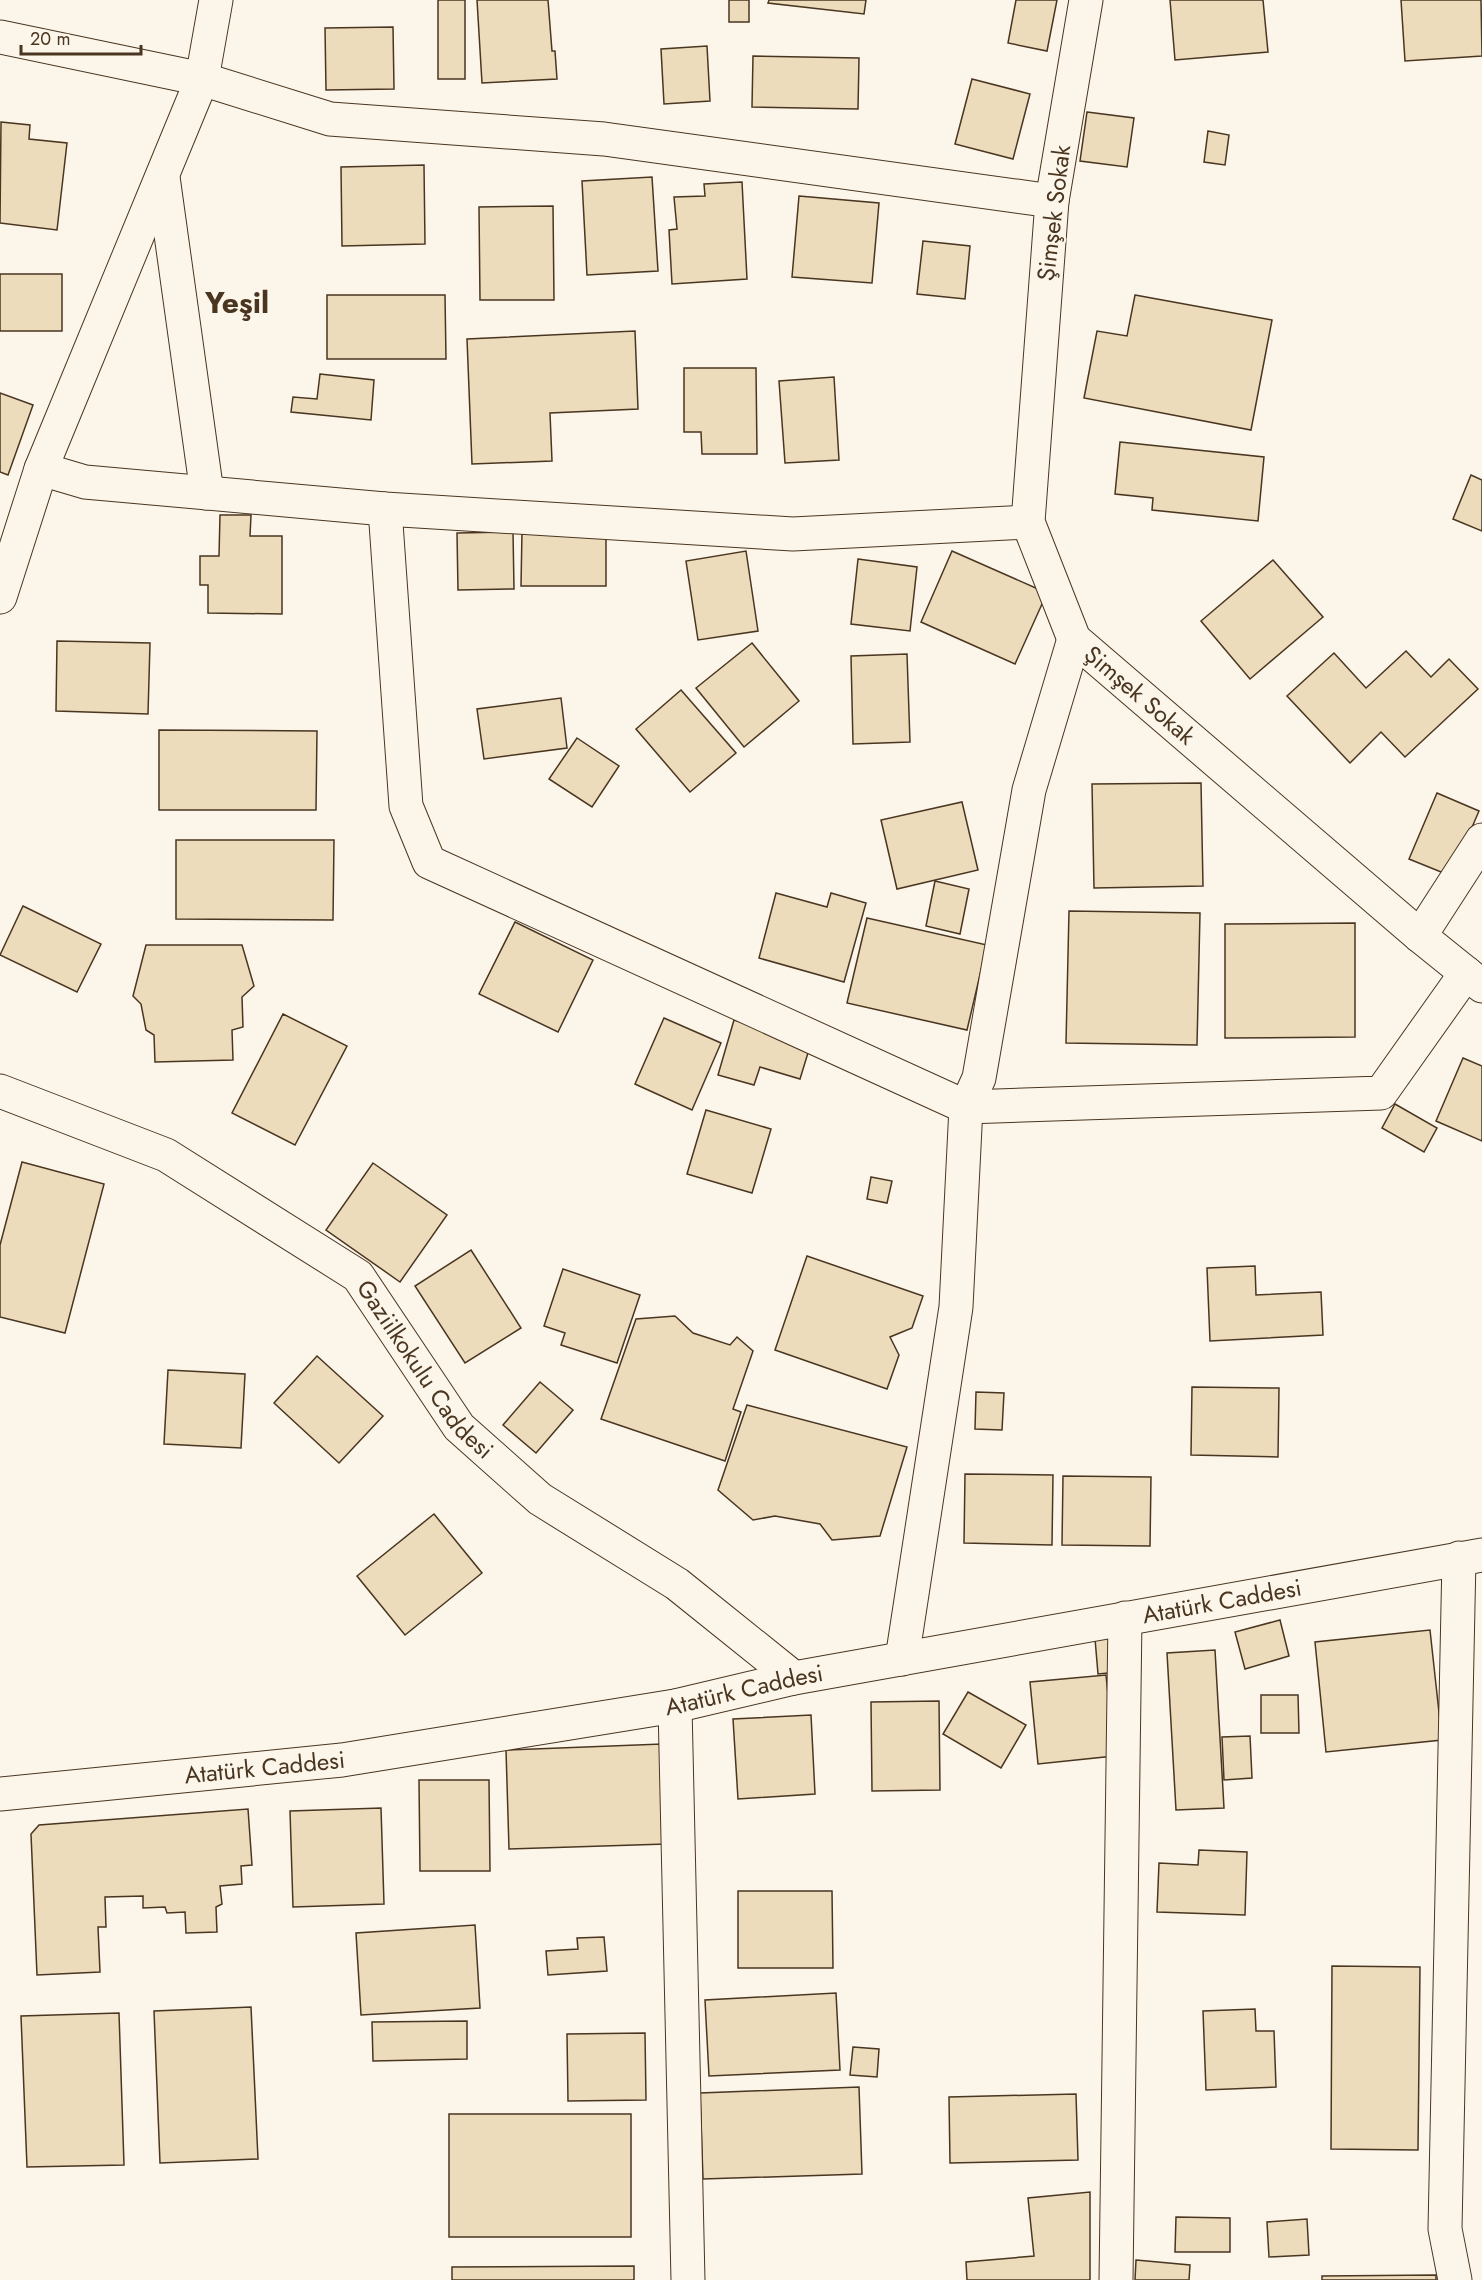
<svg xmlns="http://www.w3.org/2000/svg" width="1482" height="2280" font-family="Jost,sans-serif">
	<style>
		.building { fill: #ecdcbc; stroke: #4a3520; stroke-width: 1.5 }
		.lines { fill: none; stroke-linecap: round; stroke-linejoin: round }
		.minor-casing { stroke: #4a3520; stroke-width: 35 }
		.minor { stroke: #fbf6e9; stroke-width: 33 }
		.labels { text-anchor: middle; stroke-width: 4.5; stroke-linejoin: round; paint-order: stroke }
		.street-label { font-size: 24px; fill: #4a3520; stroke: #fbf6e9 }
		.district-label { font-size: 30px; font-weight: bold; fill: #4a3520; stroke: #fbf6e9 }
	</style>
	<rect width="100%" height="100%" fill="#fbf6e9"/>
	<g class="building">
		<rect x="438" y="0" width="27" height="79"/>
		<path d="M 477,0 L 548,0 L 552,51 L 555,51 L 557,79 L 482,83 Z"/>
		<rect x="729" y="0" width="20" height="22"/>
		<path d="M 769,0 L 866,0 L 864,14 L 768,3 Z"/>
		<path d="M 1016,0 L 1057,0 L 1047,51 L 1008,43 Z"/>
		<path d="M 1170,0 L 1263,0 L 1268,52 L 1175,60 Z"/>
		<path d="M 1401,0 L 1481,0 L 1482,56 L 1405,61 Z"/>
		<path d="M 393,27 L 394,89 L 326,90 L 325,28 Z"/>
		<path d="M 707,46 L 710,101 L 664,104 L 661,49 Z"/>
		<path d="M 753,56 L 859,58 L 858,109 L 752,107 Z"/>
		<path d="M 972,79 L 1030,94 L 1013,159 L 955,144 Z"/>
		<path d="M 1087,112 L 1134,118 L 1127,167 L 1080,161 Z"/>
		<path d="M 1,122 L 30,125 L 29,139 L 67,143 L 57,230 L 0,223 Z"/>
		<path d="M 1208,131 L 1229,135 L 1225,165 L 1204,162 Z"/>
		<path d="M 424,165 L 425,244 L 342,246 L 341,167 Z"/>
		<path d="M 652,177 L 658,271 L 587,275 L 582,181 Z"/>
		<path d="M 742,182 L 747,279 L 672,284 L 669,230 L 677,229 L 674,197 L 705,196 L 704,184 Z"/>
		<path d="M 799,196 L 879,203 L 872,283 L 792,277 Z"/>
		<path d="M 553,206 L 554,300 L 480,300 L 479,207 Z"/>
		<path d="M 923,241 L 970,246 L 965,299 L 917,294 Z"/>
		<rect x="0" y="274" width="62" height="57"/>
		<path d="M 327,295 L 445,295 L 446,359 L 327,359 Z"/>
		<path d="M 1135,295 L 1272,320 L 1251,430 L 1084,398 L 1097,331 L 1127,336 Z"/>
		<path d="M 635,331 L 638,409 L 550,413 L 552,461 L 472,464 L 467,339 Z"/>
		<path d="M 684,368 L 756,368 L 757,454 L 702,454 L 701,432 L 684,432 Z"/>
		<path d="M 320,374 L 374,380 L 371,420 L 291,412 L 293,397 L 317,399 Z"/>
		<path d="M 834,377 L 839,460 L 785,463 L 779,381 Z"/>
		<path d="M 0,393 L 33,405 L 8,475 L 0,472 Z"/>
		<path d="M 1120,442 L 1264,457 L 1258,521 L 1152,510 L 1153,498 L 1115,494 Z"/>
		<path d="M 1471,475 L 1482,480 L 1482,531 L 1453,519 Z"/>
		<path d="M 220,515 L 251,515 L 250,536 L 282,536 L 282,614 L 208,613 L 208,585 L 200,585 L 200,556 L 219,556 Z"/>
		<path d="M 606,530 L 606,586 L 521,586 L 522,531 Z"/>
		<path d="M 513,532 L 514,589 L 458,590 L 457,533 Z"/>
		<path d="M 746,551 L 758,631 L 698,640 L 686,561 Z"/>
		<path d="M 952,551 L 1047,593 L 1015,664 L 921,622 Z"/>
		<path d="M 858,559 L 917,567 L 910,631 L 851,624 Z"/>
		<path d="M 1273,560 L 1323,617 L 1250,679 L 1201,621 Z"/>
		<path d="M 57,641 L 150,643 L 148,714 L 56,711 Z"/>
		<path d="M 752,643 L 799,701 L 744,747 L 696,688 Z"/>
		<path d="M 1406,651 L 1431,677 L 1449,659 L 1478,689 L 1405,757 L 1381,732 L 1350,763 L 1287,696 L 1334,653 L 1366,688 Z"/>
		<path d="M 907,654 L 910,742 L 853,744 L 851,656 Z"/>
		<path d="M 681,690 L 736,753 L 690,792 L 636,729 Z"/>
		<path d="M 561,698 L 567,748 L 484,759 L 477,709 Z"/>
		<path d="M 159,730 L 317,731 L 316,810 L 159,810 Z"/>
		<path d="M 577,738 L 619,766 L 592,807 L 549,779 Z"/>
		<path d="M 1201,783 L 1203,886 L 1094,888 L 1092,784 Z"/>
		<path d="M 1437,793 L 1479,811 L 1451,876 L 1409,859 Z"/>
		<path d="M 962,802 L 978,870 L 897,889 L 881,820 Z"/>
		<path d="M 176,840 L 334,840 L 333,920 L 176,919 Z"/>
		<path d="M 935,881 L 969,889 L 960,934 L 926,926 Z"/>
		<path d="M 776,893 L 827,907 L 831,893 L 866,903 L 844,982 L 759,958 Z"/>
		<path d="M 23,906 L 101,944 L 77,992 L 0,955 Z"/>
		<path d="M 1069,911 L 1200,913 L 1197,1045 L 1066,1043 Z"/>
		<path d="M 867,918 L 987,945 L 967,1030 L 847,1003 Z"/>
		<path d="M 515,922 L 593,960 L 558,1032 L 479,994 Z"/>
		<path d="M 1355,923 L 1355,1037 L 1225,1038 L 1225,924 Z"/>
		<path d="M 146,945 L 242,945 L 254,986 L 242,997 L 243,1027 L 232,1030 L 233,1060 L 155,1062 L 154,1035 L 146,1030 L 141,1004 L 133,996 Z"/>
		<path d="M 283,1014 L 347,1046 L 295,1145 L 232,1113 Z"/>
		<path d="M 664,1018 L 721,1043 L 692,1110 L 635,1084 Z"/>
		<path d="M 734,1020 L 811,1043 L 800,1079 L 760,1067 L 754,1085 L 718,1075 Z"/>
		<path d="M 1463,1058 L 1482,1066 L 1482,1141 L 1436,1121 Z"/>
		<path d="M 1395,1104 L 1437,1128 L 1424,1152 L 1382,1128 Z"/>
		<path d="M 706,1110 L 771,1129 L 752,1193 L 687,1174 Z"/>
		<path d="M 22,1162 L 104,1184 L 65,1333 L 0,1317 L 0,1245 Z"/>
		<path d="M 373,1163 L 447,1215 L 400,1282 L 326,1230 Z"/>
		<path d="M 871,1177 L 892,1181 L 887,1203 L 867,1199 Z"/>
		<path d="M 471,1250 L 521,1328 L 465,1363 L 415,1286 Z"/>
		<path d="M 807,1256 L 923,1296 L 912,1328 L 890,1337 L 899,1355 L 887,1389 L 775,1350 Z"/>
		<path d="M 1255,1266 L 1256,1295 L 1321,1292 L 1323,1335 L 1210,1341 L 1207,1268 Z"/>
		<path d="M 563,1269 L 640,1295 L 617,1363 L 561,1345 L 565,1333 L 544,1326 Z"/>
		<path d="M 675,1316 L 693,1333 L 730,1345 L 737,1337 L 753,1351 L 733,1409 L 741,1412 L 725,1461 L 601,1419 L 636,1319 Z"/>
		<path d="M 317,1356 L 383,1416 L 339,1463 L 274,1403 Z"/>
		<path d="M 168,1370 L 245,1374 L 241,1448 L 164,1444 Z"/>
		<path d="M 540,1382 L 573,1410 L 536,1453 L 503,1425 Z"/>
		<path d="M 1192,1387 L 1279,1388 L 1278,1457 L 1191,1455 Z"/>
		<path d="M 976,1392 L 1004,1393 L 1002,1430 L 975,1429 Z"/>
		<path d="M 747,1405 L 907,1447 L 880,1536 L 832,1540 L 820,1524 L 775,1516 L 753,1520 L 718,1490 Z"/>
		<path d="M 965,1474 L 1053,1475 L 1052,1545 L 964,1543 Z"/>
		<path d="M 1063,1476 L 1151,1477 L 1150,1546 L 1062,1545 Z"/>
		<path d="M 434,1514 L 482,1573 L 405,1635 L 357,1576 Z"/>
		<path d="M 1280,1620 L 1289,1656 L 1245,1669 L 1235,1632 Z"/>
		<path d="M 1114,1625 L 1118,1672 L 1098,1674 L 1094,1627 Z"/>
		<path d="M 1430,1630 L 1442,1740 L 1326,1752 L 1315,1642 Z"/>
		<path d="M 1215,1650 L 1224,1808 L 1176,1810 L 1167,1653 Z"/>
		<path d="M 1106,1675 L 1114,1756 L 1038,1764 L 1030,1682 Z"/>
		<path d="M 968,1692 L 1026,1725 L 1001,1768 L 943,1734 Z"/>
		<path d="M 1261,1695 L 1298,1695 L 1299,1733 L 1261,1733 Z"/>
		<path d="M 939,1701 L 940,1790 L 872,1791 L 871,1702 Z"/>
		<path d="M 811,1715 L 815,1794 L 738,1799 L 733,1719 Z"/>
		<path d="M 1250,1736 L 1252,1778 L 1224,1780 L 1222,1737 Z"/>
		<path d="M 662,1744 L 666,1844 L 509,1849 L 506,1750 Z"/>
		<path d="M 419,1780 L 489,1780 L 490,1871 L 420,1871 Z"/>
		<path d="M 381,1808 L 384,1904 L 293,1907 L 290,1811 Z"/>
		<path d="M 248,1809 L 252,1865 L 241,1866 L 242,1884 L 220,1886 L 222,1904 L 216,1907 L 217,1932 L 186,1933 L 185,1912 L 167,1913 L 165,1907 L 143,1908 L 143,1896 L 105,1897 L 106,1927 L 98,1927 L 100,1972 L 37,1975 L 31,1834 L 39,1825 Z"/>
		<path d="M 1199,1850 L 1247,1852 L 1245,1915 L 1157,1912 L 1159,1863 L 1198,1865 Z"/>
		<path d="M 738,1891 L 832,1891 L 833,1968 L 738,1968 Z"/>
		<path d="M 475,1925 L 480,2008 L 361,2015 L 356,1933 Z"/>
		<path d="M 604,1937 L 607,1971 L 548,1975 L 546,1951 L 578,1949 L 577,1938 Z"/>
		<path d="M 1332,1966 L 1420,1967 L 1418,2150 L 1331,2149 Z"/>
		<path d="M 836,1993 L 840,2070 L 709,2076 L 705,2000 Z"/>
		<path d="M 251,2007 L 258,2159 L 160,2163 L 154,2011 Z"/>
		<path d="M 1255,2009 L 1256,2031 L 1274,2031 L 1276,2087 L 1206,2090 L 1203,2011 Z"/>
		<path d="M 119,2013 L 124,2165 L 27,2167 L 21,2016 Z"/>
		<path d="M 467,2021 L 467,2059 L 373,2061 L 372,2022 Z"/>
		<path d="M 645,2033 L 646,2100 L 568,2101 L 567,2034 Z"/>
		<path d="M 853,2047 L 879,2049 L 877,2077 L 850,2075 Z"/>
		<path d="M 859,2087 L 862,2174 L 703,2179 L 700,2093 Z"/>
		<path d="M 1076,2094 L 1078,2160 L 950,2163 L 949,2097 Z"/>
		<rect x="449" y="2114" width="182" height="123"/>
		<path d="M 1090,2192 L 1090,2280 L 967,2280 L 966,2262 L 1034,2256 L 1028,2198 Z"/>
		<path d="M 1176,2217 L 1230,2218 L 1230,2252 L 1175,2252 Z"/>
		<path d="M 1307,2219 L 1309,2255 L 1269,2257 L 1267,2222 Z"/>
		<path d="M 1136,2260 L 1190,2265 L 1189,2280 L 1135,2280 Z"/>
		<path d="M 634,2266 L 634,2280 L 452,2280 L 452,2267 Z"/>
		<path d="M 1436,2275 L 1436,2280 L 1322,2280 L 1322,2276 Z"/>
	</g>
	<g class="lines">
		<g class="minor-casing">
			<g id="minor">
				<path id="s1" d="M 1086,0 L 1052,201 L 1028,522 L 1074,639 L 1420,936 L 1482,986"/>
				<path d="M 0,37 L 202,79 L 330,119 L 604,139 L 1052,201"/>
				<path d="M 163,177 L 207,493"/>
				<path d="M 41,469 L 85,482 L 385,509 L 793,534 L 1028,522"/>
				<path d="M 385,509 L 406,806 L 429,862 L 966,1107 L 1381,1093 L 1466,973"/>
				<path d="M 0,597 L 41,469 L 202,79 L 216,0"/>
				<path d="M 1420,936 L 1482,840"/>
				<path id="s2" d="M 0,1091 L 166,1155 L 358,1276 L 459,1427 L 540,1499 L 677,1584 L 794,1678"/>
				<path d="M 902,1659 L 956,1307 L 966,1107 L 979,1078 L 1029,790 L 1074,639"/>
				<path d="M 675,1706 L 688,2280"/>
				<path id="s3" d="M 0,1794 L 342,1760 L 675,1706 L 794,1678 L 1482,1555"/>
				<path d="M 1116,2280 L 1125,1618"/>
				<path d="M 1455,2280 L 1445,2229 L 1459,1558"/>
			</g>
		</g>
		<use href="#minor" class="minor"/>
	</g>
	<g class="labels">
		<g class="street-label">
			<text transform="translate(1054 213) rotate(-83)" y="8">Şimşek Sokak</text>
			<text dy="8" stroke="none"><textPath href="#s1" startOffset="738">Şimşek Sokak</textPath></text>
			<text dy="8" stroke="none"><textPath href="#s2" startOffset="520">Gaziilkokulu Caddesi</textPath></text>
			<text dy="8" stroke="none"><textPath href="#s3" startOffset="1238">Atatürk Caddesi</textPath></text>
			<text dy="8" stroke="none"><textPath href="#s3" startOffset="752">Atatürk Caddesi</textPath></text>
			<text dy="8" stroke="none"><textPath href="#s3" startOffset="266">Atatürk Caddesi</textPath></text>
		</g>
		<g class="district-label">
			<text x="237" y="313">Yeşil</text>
		</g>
	</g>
	<path d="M21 45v9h120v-9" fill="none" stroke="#4a3520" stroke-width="3"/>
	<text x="30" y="45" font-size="18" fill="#4a3520" stroke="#fbf6e9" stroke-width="4.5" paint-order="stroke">20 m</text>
</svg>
